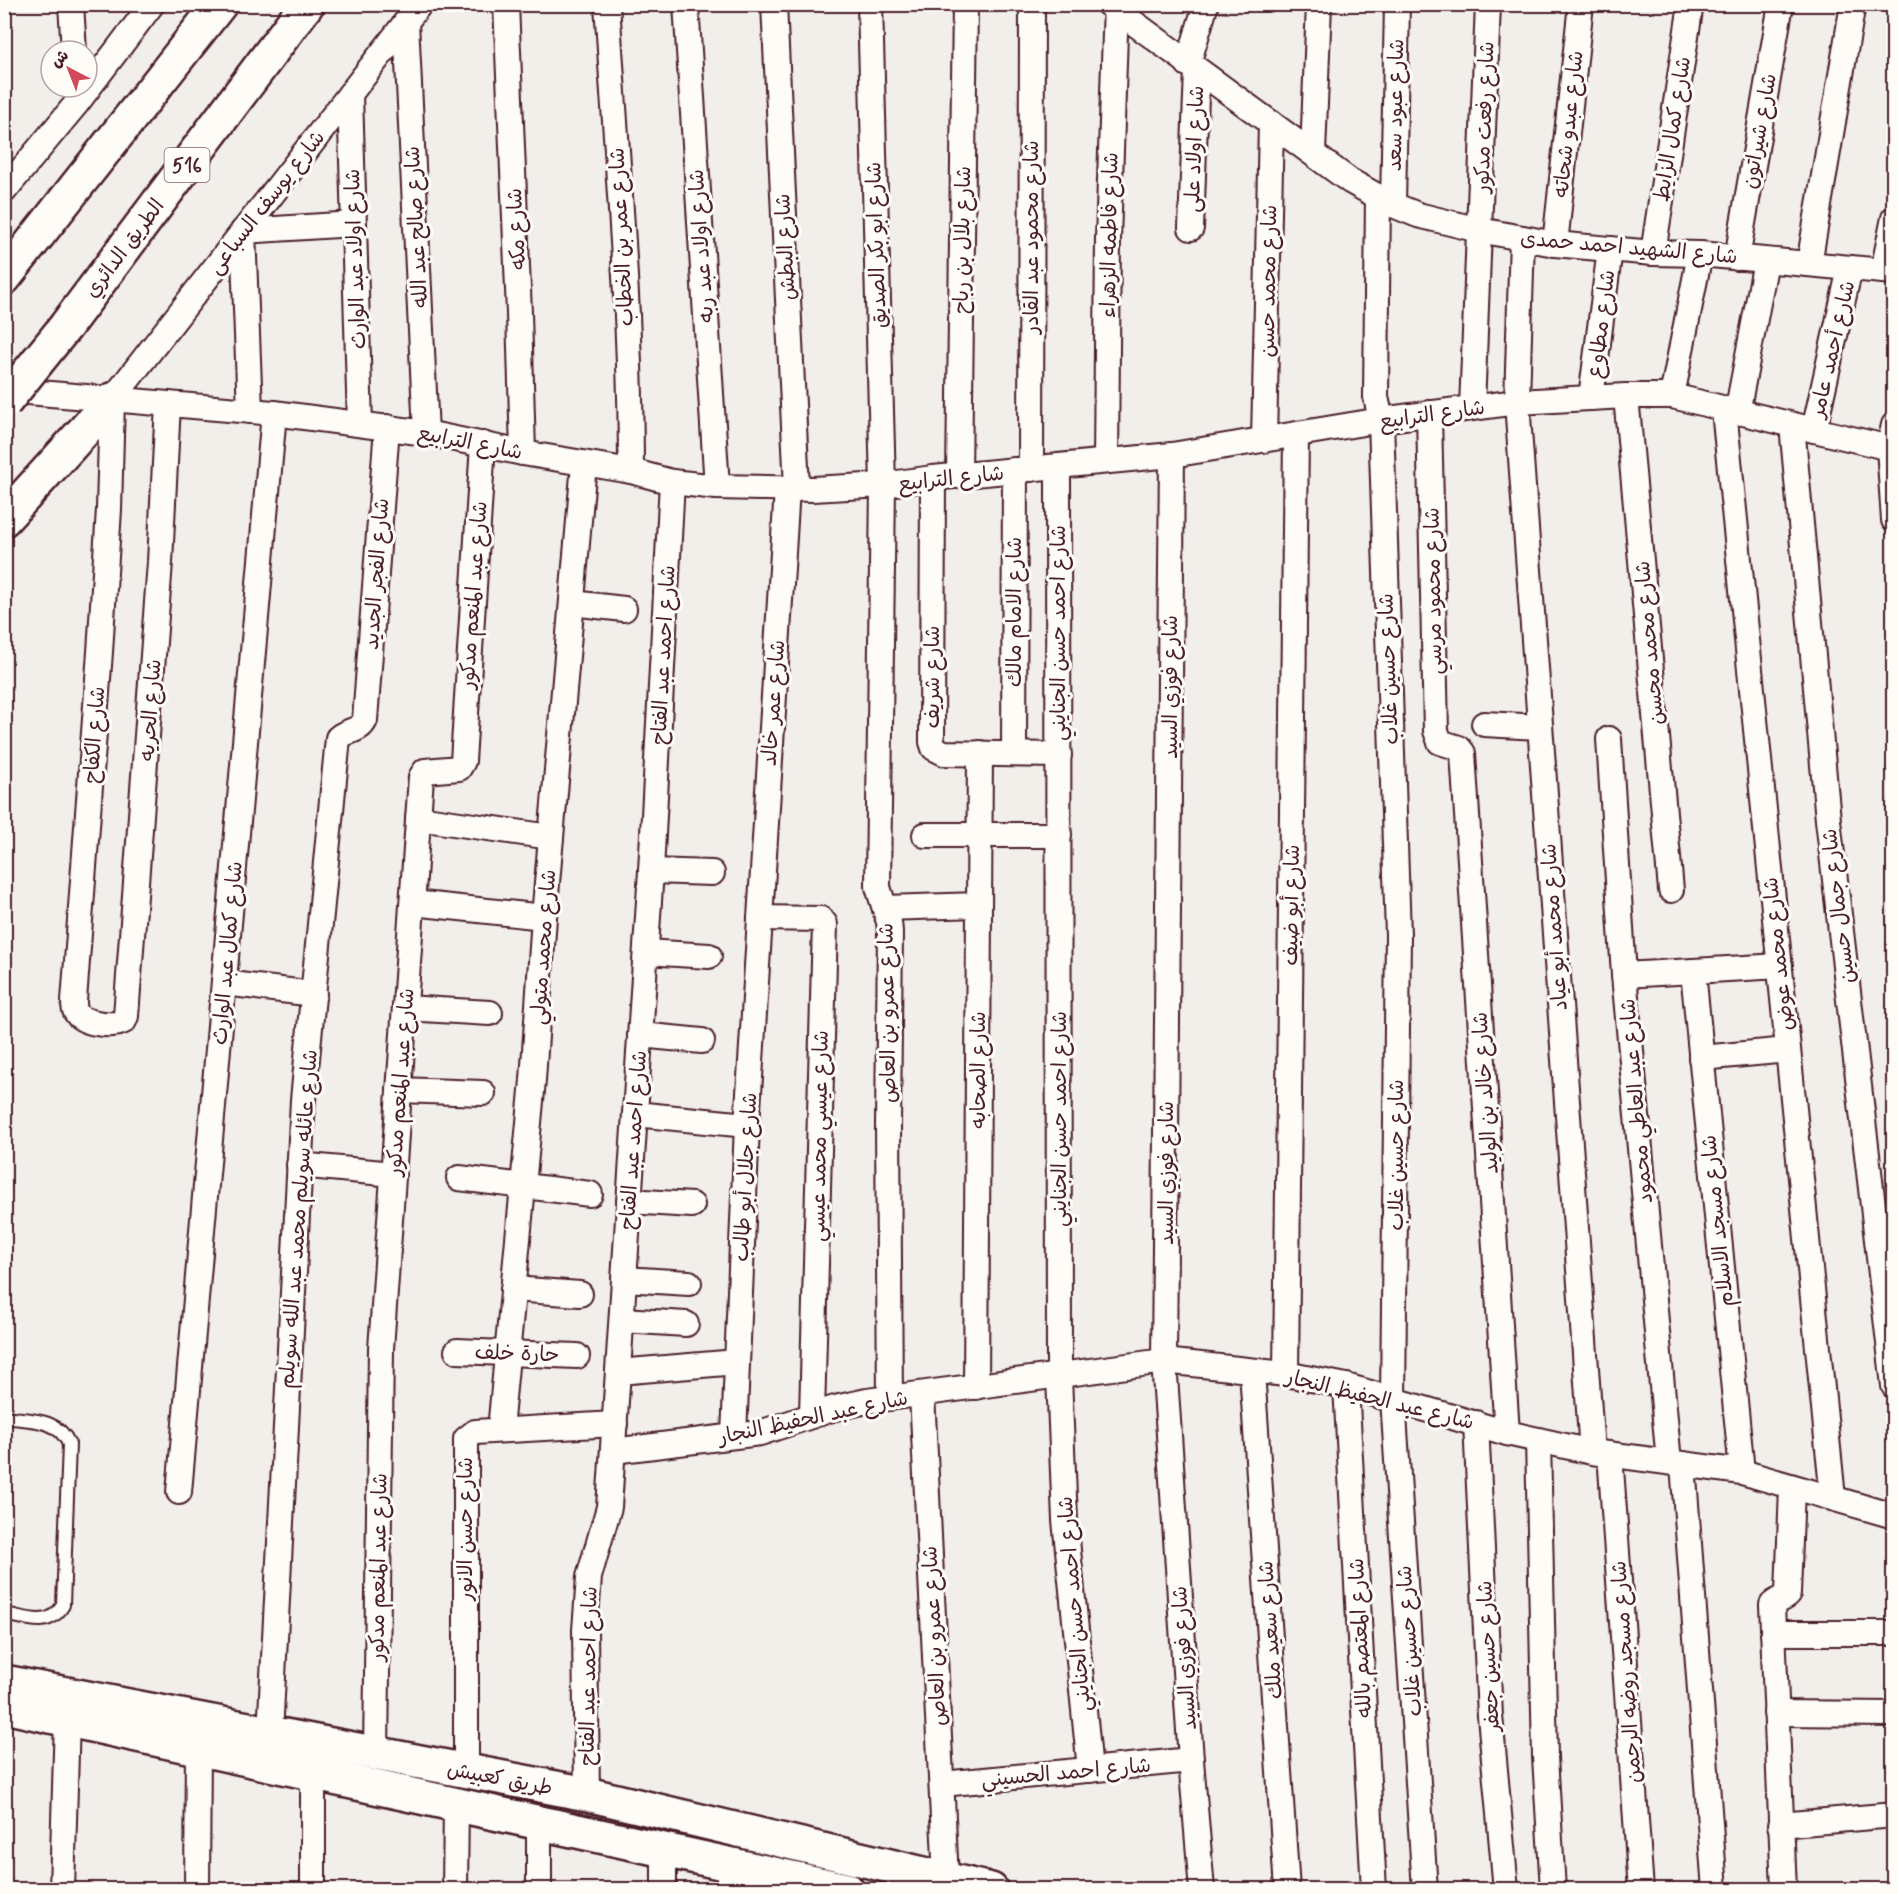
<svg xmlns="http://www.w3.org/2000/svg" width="1898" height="1894" font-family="Mynerve,'Playpen Sans Arabic',sans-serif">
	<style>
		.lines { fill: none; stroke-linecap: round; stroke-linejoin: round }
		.lane-casing { stroke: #4a1f2b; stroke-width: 16 }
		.street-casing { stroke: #4a1f2b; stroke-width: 28 }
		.secondary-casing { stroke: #4a1f2b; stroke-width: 38 }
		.highway-casing { stroke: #4a1f2b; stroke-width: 38 }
		.lane { stroke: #fdfcf7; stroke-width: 12 }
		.street { stroke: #fdfcf7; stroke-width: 24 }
		.secondary { stroke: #fdfcf7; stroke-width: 33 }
		.highway { stroke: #fdfcf7; stroke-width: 33 }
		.highway-bridge-casing { stroke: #4a1f2b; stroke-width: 38; stroke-linecap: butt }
		.highway-bridge { stroke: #fdfcf7; stroke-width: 33 }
		.labels { text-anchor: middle; stroke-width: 6; stroke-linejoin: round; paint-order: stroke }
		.shield { fill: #fdfcf7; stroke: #806168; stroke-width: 1.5 }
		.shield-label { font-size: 20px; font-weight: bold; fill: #4a1f2b }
		.street-label { font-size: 21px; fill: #4a1f2b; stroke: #fdfcf7 }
	</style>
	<rect width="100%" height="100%" fill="#f2efeb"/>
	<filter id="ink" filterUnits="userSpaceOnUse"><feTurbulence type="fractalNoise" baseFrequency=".0167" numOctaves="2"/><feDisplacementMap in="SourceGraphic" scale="12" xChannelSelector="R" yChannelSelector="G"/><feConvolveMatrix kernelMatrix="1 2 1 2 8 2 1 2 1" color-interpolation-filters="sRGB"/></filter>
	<g filter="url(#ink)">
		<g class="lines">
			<g class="lane-casing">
				<path id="lane" d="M 4,1417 C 30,1421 57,1417 69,1444 L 63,1605 C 49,1629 28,1618 4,1614"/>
			</g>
			<g class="street-casing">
				<g id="street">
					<path d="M 71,4 L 74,51"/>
					<path d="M 506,4 L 519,313 L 523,453"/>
					<path d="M 607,4 C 617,160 631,315 631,471"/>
					<path d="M 686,4 L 717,487"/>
					<path d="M 774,4 L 797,489"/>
					<path d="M 870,4 L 883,485 L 878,887 L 889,922 L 890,932 L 888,1125 L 890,1398"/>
					<path d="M 1108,4 L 1350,181 L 1393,205 L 1418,215 L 1479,230 L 1555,244 L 1653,253 L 1700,254 L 1894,272"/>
					<path d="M 406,22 L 426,433"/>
					<path d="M 1188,64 L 1206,4"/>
					<path d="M 350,94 L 360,424"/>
					<path d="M 1313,153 L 1319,4"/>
					<path d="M 4,191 L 77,103 L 152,4"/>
					<path d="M 1378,196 L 1376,397 L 1381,420 L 1398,935 L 1393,1399 L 1425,1890"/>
					<path d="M 1393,205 L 1397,4"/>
					<path d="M 1191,228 L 1197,70"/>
					<path d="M 1522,238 L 1517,402 L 1592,1452"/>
					<path d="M 1555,244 L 1581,4"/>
					<path d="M 1653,253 L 1691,4"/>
					<path d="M 1737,258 L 1781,4"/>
					<path d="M 1809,264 L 1853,4"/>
					<path d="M 1883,271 L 1894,218"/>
					<path d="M 4,390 L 274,413 L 426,433 L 523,453 L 631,471 L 672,482 L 717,487 L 813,489 L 883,485 L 933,478 L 1172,455 L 1381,420 L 1517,402 L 1626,396 L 1672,396 L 1894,449"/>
					<path d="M 1626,396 L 1671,890"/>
					<path d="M 1672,396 L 1700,254"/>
					<path d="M 1591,398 L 1610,249"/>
					<path d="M 168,404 L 160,562 L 126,1016 L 124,1021 C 114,1027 86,1024 78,1015 C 74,1011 74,1006 74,1001 L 100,652 L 109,509 L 112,400 L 420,4"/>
					<path d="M 1472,408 L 1488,4"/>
					<path d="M 1724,410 L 1833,1498"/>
					<path d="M 250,411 L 243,231 L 354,224"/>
					<path d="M 1429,413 L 1436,731 L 1440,742 L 1459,748 L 1463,753 L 1507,1433"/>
					<path d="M 1737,413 L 1766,261"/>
					<path d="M 1792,425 L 1828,820 L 1894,1386"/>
					<path d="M 1894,425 L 1889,448 L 1894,520"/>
					<path d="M 1814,430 L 1850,268"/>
					<path d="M 1264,440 L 1271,123"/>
					<path d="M 1172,455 L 1164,1361 L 1191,1760 L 1202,1890"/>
					<path d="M 1106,461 L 1108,239 L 1116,4"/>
					<path d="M 1058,466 L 1059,1377 L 1065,1520 L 1090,1770"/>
					<path d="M 1031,469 L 1032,4"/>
					<path d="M 959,476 L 965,4"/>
					<path d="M 933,478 L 932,742 L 934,748 L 944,753 L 1059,755"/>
					<path d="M 572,603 L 624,609"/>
					<path d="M 1484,724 L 1540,727"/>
					<path d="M 1609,739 L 1624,975 L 1669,1462"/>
					<path d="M 1014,753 L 1015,470"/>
					<path d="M 418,818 L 551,837"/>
					<path d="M 925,835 L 1059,835"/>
					<path d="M 651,871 L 712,873"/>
					<path d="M 413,903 L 544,917"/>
					<path d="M 885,908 L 979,905"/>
					<path d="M 760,918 L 821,919 L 825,924 L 812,1415"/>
					<path d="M 646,952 L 709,956"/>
					<path d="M 1693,971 L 1742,1472"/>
					<path d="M 1624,975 L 1780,966"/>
					<path d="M 224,983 L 314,994"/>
					<path d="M 405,1008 L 490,1013"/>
					<path d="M 640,1035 L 702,1041"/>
					<path d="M 1701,1058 L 1788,1050"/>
					<path d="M 399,1090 L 483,1093"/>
					<path d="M 635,1114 L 747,1125"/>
					<path d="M 299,1165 L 393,1174"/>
					<path d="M 459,1178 L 590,1194"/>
					<path d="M 629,1201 L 692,1205"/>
					<path d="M 624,1279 L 689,1283"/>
					<path d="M 513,1289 L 580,1294"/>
					<path d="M 622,1320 L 686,1324"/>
					<path d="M 457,1351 L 577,1356"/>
					<path d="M 1252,1371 L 1287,1890"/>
					<path d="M 618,1372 L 737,1362"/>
					<path d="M 1286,1374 L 1296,435"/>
					<path d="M 1346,1386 L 1374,1890"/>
					<path d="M 976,1387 L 980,753"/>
					<path d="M 922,1394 L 946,1879"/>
					<path d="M 1476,1423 L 1490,1716 L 1506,1890"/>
					<path d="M 500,1430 L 533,1080 L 544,917 L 584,464"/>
					<path d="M 734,1436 L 747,1125 L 787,489"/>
					<path d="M 1538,1440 L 1545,1757 L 1553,1890"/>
					<path d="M 613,1451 L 760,1433 L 835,1408 L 867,1401 L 1164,1361 L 1286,1374 L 1346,1386 L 1507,1433 L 1592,1452 L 1742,1472 L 1894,1516"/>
					<path d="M 1610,1454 L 1641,1890"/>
					<path d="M 1683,1464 L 1715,1890"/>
					<path d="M 179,1492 L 274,413"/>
					<path d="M 1773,1633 L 1894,1633"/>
					<path d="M 1776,1713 L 1894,1714"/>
					<path d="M 270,1734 L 303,1100 L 338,738 C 346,730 360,732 365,720 L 387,427"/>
					<path d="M 376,1754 L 381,1349 L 421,777 L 425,771 L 459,768 L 463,761 L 483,444"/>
					<path d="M 466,1771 L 466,1439 L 475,1432 L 615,1424"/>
					<path d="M 313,1772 L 313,1890"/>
					<path d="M 942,1784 L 1191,1760"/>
					<path d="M 587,1794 L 585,1630 L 589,1577 L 609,1507 L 651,871 L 672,482"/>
					<path d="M 1780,1825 L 1894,1815"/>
					<path d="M 62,1890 L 67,1718"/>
					<path d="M 197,1890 L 198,1747"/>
					<path d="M 455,1890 L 456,1803"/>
					<path d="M 539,1890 L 539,1821"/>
					<path d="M 664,1890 L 664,1849"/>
					<path d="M 729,1890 L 729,1863"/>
					<path d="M 1784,1890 L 1772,1605 C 1777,1599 1784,1600 1788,1594 L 1792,1487"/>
				</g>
			</g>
			<g class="secondary-casing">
				<g id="secondary">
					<path d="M 4,1682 L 587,1794 L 991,1890"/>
					<path d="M 4,1706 L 847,1890"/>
				</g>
			</g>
			<g class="highway-casing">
				<g id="highway">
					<path d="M 4,278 L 220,4"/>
					<path d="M 66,326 L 307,4"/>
					<path d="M 4,519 L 112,400"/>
				</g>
			</g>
			<use href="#lane" class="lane"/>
			<use href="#street" class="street"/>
			<use href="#secondary" class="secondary"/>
			<use href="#highway" class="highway"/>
			<g class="highway-bridge-casing">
				<path id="highway-bridge" d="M 4,403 L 66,326"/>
			</g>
			<use href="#highway-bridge" class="highway-bridge"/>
		</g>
	</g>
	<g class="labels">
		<rect class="shield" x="164.5" y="148" width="45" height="34" rx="4.5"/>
		<g class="shield-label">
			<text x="187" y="172">516</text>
		</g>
		<g class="street-label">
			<text transform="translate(1395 105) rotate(-89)" y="7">شارع عبود سعد</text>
			<text transform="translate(1484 117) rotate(-88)" y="7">شارع رفعت مدكور</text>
			<text transform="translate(1568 124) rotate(-84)" y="7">شارع عبدو شحاته</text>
			<text transform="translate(1672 129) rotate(-81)" y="7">شارع كمال الزايط</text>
			<text transform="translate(1759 131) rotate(-80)" y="7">شارع شيراتون</text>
			<text transform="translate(1194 149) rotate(-88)" y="7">شارع اولاد على</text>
			<text transform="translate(266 202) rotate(-52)" y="7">شارع يوسف السباعى</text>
			<text transform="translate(416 227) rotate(-93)" y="7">شارع صالح عبد الله</text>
			<text transform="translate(516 229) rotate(-93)" y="7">شارع مكه</text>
			<text transform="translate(1109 235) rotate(-89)" y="7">شارع فاطمه الزهراء</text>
			<text transform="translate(621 237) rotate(-93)" y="7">شارع عمر بن الخطاب</text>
			<text transform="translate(1031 237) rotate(-90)" y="7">شارع محمود عبد القادر</text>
			<text transform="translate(962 240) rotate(-89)" y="7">شارع بلال بن رباح</text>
			<text transform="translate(876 245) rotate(-92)" y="7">شارع ابو بكر الصديق</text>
			<text transform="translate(701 246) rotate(-94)" y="7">شارع اولاد عبد ربه</text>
			<text transform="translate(785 247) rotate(-93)" y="7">شارع البطش</text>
			<text transform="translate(1629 247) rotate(5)" y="7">شارع الشهيد احمد حمدى</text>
			<text transform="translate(124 248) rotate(-53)" y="7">الطريق الدائري</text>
			<text transform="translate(355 259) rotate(-92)" y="7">شارع اولاد عبد الوارث</text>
			<text transform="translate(1268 281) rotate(-89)" y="7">شارع محمد حسن</text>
			<text transform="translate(1601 324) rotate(-83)" y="7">شارع مطاوع</text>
			<text transform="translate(1832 349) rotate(-77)" y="7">شارع أحمد عامر</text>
			<text transform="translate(1432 414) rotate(-8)" y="7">شارع الترابيع</text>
			<text transform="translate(470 442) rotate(11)" y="7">شارع الترابيع</text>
			<text transform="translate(951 478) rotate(-6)" y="7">شارع الترابيع</text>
			<text transform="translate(376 574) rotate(-86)" y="7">شارع الفجر الجديد</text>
			<text transform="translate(1433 591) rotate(-91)" y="7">شارع محمود مرسي</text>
			<text transform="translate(473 595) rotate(-86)" y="7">شارع عبد المنعم مدكور</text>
			<text transform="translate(1014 612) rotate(-90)" y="7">شارع الامام مالك</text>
			<text transform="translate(1058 633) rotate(-90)" y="7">شارع احمد حسن الجنايني</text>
			<text transform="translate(1649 643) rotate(-95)" y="7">شارع محمد محسن</text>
			<text transform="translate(663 655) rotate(-87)" y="7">شارع احمد عبد الفتاح</text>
			<text transform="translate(1388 669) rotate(-92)" y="7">شارع حسين غلاب</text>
			<text transform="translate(932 677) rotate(-90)" y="7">شارع شريف</text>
			<text transform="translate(1170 687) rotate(-90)" y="7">شارع فوزي السيد</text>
			<text transform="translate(773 703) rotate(-86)" y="7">شارع عمر خالد</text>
			<text transform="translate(150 710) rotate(-86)" y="7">شارع الحريه</text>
			<text transform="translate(94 735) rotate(-86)" y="7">شارع الكفاح</text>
			<text transform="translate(1291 905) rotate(-89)" y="7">شارع أبو ضيف</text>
			<text transform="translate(1838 906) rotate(-97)" y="7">شارع جمال حسين</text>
			<text transform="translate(1554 927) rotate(-94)" y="7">شارع محمد أبو عياد</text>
			<text transform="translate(543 947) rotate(-86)" y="7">شارع محمد متولي</text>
			<text transform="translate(227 953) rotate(-85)" y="7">شارع كمال عبد الوارث</text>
			<text transform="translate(1778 954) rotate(-96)" y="7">شارع محمد عوض</text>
			<text transform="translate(887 1013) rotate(-91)" y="7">شارع عمرو بن العاص</text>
			<text transform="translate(978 1070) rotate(-90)" y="7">شارع الصحابه</text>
			<text transform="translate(400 1082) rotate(-86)" y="7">شارع عبد المنعم مدكور</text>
			<text transform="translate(1485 1093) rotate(-94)" y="7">شارع خالد بن الوليد</text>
			<text transform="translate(1636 1101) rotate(-95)" y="7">شارع عبد العاطي محمود</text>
			<text transform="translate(1059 1119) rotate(-90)" y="7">شارع احمد حسن الجنايني</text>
			<text transform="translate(819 1136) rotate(-89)" y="7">شارع عيسي محمد عيسي</text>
			<text transform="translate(633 1140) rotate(-86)" y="7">شارع احمد عبد الفتاح</text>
			<text transform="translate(1396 1155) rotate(-90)" y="7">شارع حسين غلاب</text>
			<text transform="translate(1166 1173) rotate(-90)" y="7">شارع فوزي السيد</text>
			<text transform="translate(745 1177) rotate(-87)" y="7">شارع جلال أبو طالب</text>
			<text transform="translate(298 1219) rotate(-86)" y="7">شارع عائله سويلم محمد عبد الله سويلم</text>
			<text transform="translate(1717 1221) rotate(-96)" y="7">شارع مسجد الاسلام</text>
			<text transform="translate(517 1353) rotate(2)" y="7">حارة خلف</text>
			<text transform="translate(1380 1399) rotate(14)" y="7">شارع عبد الحفيظ النجار</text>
			<text transform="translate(813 1417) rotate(-12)" y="7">شارع عبد الحفيظ النجار</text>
			<text transform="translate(465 1529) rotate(-90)" y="7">شارع حسن الانور</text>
			<text transform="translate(378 1567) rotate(-89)" y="7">شارع عبد المنعم مدكور</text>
			<text transform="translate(1074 1604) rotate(-95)" y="7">شارع احمد حسن الجنايني</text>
			<text transform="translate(1270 1630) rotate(-94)" y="7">شارع سعيد ملك</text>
			<text transform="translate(934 1636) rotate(-93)" y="7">شارع عمرو بن العاص</text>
			<text transform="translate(1360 1638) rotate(-93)" y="7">شارع المعتصم بالله</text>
			<text transform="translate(1409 1641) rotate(-94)" y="7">شارع حسين غلاب</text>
			<text transform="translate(1488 1656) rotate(-93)" y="7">شارع حسين جعفر</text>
			<text transform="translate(1184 1658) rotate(-94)" y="7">شارع فوزي السيد</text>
			<text transform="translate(1626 1672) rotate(-94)" y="7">شارع مسجد روضه الرحمن</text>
			<text transform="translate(588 1676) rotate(-89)" y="7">شارع احمد عبد الفتاح</text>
			<text transform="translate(1066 1772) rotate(-5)" y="7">شارع احمد الحسيني</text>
			<text transform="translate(500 1778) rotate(11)" y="7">طريق كعبيش</text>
		</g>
	</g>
	<rect width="1898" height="1894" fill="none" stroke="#fdfcf7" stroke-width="24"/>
	<rect x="12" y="12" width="1874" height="1870" fill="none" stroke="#4a1f2b" stroke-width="2" filter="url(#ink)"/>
	<g transform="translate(69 69) rotate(318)"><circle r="28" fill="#fdfcf7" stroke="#b5a4a5" stroke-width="1.5"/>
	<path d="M0-4.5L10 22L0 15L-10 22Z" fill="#d1495b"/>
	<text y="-9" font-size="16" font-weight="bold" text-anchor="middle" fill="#4a1f2b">ش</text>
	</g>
</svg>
